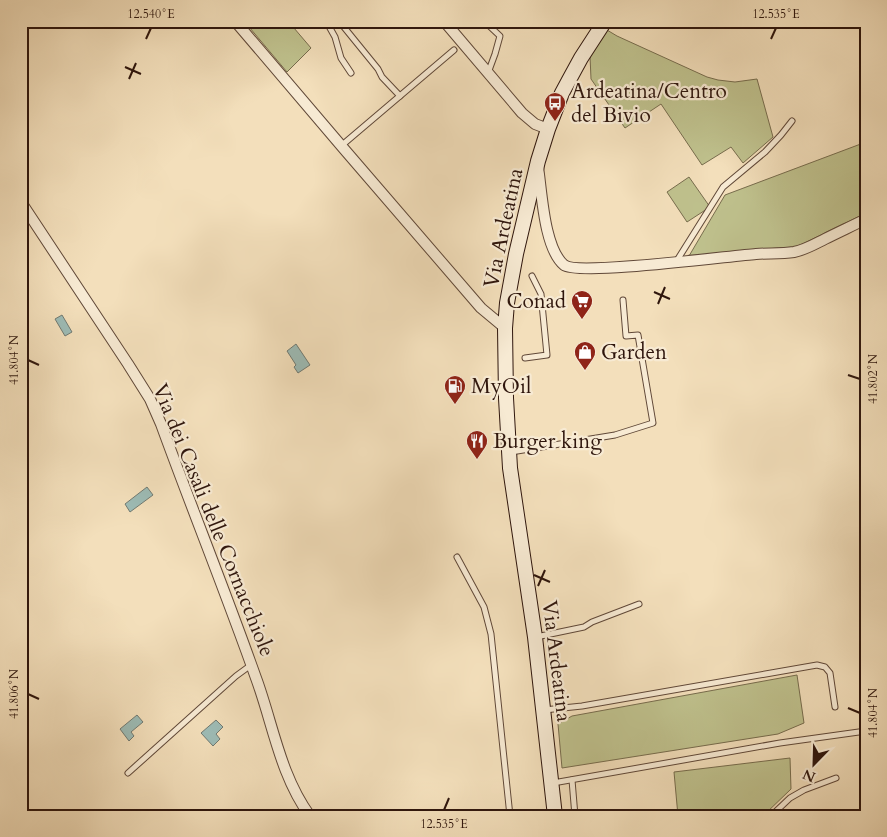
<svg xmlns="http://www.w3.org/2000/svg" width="887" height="837" font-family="Cardo,serif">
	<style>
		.green { fill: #bfc18d; stroke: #776c4d }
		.water { fill: #9dbcb6; stroke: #717a72 }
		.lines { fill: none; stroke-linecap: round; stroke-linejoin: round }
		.lane-casing { stroke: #604838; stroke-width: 7 }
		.street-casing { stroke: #604838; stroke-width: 12 }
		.secondary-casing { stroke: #2f160d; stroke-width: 16 }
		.lane { stroke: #f7ead3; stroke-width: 5 }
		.street { stroke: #f7ead3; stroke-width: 10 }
		.secondary { stroke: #f7ead3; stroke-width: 14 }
		.ticks { fill: none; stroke: #2f160d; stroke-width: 2 }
		.labels { text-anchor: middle; stroke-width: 4.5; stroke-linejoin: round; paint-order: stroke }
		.poi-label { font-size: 21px; fill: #2f160d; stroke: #f7ead3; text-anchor: start }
		.street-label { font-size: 21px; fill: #2f160d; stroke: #f7ead3 }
		.neatline { fill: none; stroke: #2f160d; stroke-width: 2 }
		.ticks-label { font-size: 12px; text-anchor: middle; fill: #2f160d }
	</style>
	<rect width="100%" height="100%" fill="#f3dfbb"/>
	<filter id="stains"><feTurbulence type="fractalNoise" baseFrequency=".004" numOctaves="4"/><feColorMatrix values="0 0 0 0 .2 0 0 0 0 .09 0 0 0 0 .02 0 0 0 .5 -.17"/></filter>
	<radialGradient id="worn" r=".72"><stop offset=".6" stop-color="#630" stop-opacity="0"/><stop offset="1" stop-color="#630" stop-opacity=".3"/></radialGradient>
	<g class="green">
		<path d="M 244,21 L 288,21 L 311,48 L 287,72 Z"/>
		<path d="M 607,30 L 617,36 L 707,77 L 718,80 L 735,82 L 757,79 L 773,137 L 743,163 L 731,147 L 702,165 L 661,104 L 625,128 L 591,79 L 590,56 Z"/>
		<path d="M 866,142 L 866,213 L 796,247 L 778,248 L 689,256 L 725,195 Z"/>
		<path d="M 689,177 L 710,207 L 687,222 L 667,192 Z"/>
		<path d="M 797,675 L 804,723 L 778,734 L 562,768 L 558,724 L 572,716 Z"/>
		<path d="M 790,758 L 791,789 L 763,816 L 678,816 L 674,772 Z"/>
	</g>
	<g class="water">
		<path d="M 62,315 L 72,332 L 65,336 L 55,319 Z"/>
		<path d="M 296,344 L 310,365 L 298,373 L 294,367 L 296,365 L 287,351 Z"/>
		<path d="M 147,487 L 153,495 L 130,512 L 125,504 Z"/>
		<path d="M 137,715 L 143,722 L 131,732 L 134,736 L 129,741 L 120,729 Z"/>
		<path d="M 216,720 L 223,727 L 216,734 L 220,739 L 213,746 L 201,733 Z"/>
	</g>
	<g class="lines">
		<g class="lane-casing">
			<g id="lane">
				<path d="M 326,21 L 335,37 L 341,58 L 351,73"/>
				<path d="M 339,21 L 378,69 L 382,77 L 400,96"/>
				<path d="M 484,21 L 500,36 L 495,54 L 488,73"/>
				<path d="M 510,21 L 513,22"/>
				<path d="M 341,146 L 454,50"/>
				<path d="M 676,262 L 723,187 L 765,152 L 781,135 L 792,121"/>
				<path d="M 525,358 L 547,355 L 541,294 L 532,276"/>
				<path d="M 511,452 L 615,435 L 653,423 L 638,335 L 626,336 L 623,300"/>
				<path d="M 457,557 L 484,607 L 491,634 L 510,816"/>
				<path d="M 536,637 L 584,627 L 592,622 L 639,604"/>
				<path d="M 544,710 L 582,706 L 817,665 L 825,667 L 830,673 L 835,707"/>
				<path d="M 128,773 L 236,676 L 251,665"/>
				<path d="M 572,780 L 575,816"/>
				<path d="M 553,783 L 780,743 L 866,731"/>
				<path d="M 771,816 L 790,798 L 804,790 L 836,778"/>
			</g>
		</g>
		<g class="street-casing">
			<g id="street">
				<path d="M 235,21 L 344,149 L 481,308 L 505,328"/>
				<path d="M 444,21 L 522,113 L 535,124 L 548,129"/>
				<path d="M 538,167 C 542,193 544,248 564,265 C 578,276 729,256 756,254 C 768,253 781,254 794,252 C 805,250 815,244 825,239 C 839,232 852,226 866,219"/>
				<path d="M 21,202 L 128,364 L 150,399 L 161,424 C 192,509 226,593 256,678 C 273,724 280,775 310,816"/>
			</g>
		</g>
		<g class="secondary-casing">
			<path id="secondary" d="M 555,816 L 535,637 L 510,468 L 506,398 L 505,328 L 507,303 L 516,254 L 538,161 L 548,129 L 562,93 L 569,80 L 581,58 L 605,21"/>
		</g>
		<use href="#lane" class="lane"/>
		<use href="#street" class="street"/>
		<use href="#secondary" class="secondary"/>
	</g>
	<path class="ticks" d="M 146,39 L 151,28M 771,39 L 776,28M 125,67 L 141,74M 129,79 L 136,63M 654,292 L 670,299M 658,304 L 665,287M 28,360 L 39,365M 848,375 L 860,379M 534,575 L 550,582M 538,586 L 545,570M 28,694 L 39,699M 848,708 L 860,713M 444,810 L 449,798"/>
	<defs>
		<g id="bus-pin" transform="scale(1.125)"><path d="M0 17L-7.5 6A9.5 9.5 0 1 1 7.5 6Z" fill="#8f2418" stroke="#f7ead3"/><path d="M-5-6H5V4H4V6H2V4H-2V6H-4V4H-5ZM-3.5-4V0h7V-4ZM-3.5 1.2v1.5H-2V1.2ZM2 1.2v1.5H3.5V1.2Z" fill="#fff"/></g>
		<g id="supermarket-pin" transform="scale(1.125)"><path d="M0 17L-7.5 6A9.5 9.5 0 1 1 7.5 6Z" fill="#8f2418" stroke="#f7ead3"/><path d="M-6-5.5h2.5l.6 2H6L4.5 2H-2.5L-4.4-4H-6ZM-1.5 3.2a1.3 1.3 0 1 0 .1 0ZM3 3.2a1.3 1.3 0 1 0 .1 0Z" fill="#fff"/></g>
		<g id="shop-pin" transform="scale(1.125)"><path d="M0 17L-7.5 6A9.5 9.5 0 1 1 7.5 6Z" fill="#8f2418" stroke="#f7ead3"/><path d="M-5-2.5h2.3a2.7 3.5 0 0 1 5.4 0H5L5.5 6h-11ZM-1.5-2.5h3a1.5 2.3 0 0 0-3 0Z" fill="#fff"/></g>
		<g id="fuel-pin" transform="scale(1.125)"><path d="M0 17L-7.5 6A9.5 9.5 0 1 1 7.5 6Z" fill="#8f2418" stroke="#f7ead3"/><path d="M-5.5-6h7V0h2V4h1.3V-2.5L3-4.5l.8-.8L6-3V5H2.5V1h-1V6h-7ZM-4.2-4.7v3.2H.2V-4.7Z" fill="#fff"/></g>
		<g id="restaurant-pin" transform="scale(1.125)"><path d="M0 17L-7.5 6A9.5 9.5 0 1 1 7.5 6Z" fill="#8f2418" stroke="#f7ead3"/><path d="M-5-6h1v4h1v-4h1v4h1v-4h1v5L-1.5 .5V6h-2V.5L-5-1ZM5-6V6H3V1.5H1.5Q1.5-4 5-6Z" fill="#fff"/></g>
	</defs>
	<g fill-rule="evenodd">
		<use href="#bus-pin" x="555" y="103"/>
		<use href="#supermarket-pin" x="582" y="301"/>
		<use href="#shop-pin" x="585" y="352"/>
		<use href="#fuel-pin" x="455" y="386"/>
		<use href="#restaurant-pin" x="477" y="441"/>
	</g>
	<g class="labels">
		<g class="poi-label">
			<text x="571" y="98">Ardeatina/Centro<tspan x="571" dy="24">del Bivio</tspan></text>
			<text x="566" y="308" text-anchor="end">Conad</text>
			<text x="601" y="359">Garden</text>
			<text x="471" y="393">MyOil</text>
			<text x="493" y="448">Burger king</text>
		</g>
		<g class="street-label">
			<text transform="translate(503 228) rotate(-78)" y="7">Via Ardeatina</text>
			<text transform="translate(214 520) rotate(68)" y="7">Via dei Casali delle Cornacchiole</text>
			<text transform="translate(557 661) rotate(83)" y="7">Via Ardeatina</text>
		</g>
	</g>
	<rect width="887" height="837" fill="none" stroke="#f3dfbb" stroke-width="55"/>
	<g transform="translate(814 764) rotate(203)" stroke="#f7ead3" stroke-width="4" paint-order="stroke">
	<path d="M0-4L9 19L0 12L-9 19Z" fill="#2f160d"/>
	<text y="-8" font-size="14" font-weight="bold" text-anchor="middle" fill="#2f160d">N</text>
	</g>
	<rect x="28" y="28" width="832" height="782" class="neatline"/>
	<g class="ticks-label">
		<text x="151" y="18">12.540°E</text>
		<text x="776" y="18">12.535°E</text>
		<text transform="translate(14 360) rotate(-90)" y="4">41.804°N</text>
		<text transform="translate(873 379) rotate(-90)" y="4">41.802°N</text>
		<text transform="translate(14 694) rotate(-90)" y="4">41.806°N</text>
		<text transform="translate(873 713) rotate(-90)" y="4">41.804°N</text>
		<text x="444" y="828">12.535°E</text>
	</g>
	<rect width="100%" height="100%" filter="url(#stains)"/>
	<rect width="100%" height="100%" fill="url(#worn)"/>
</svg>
